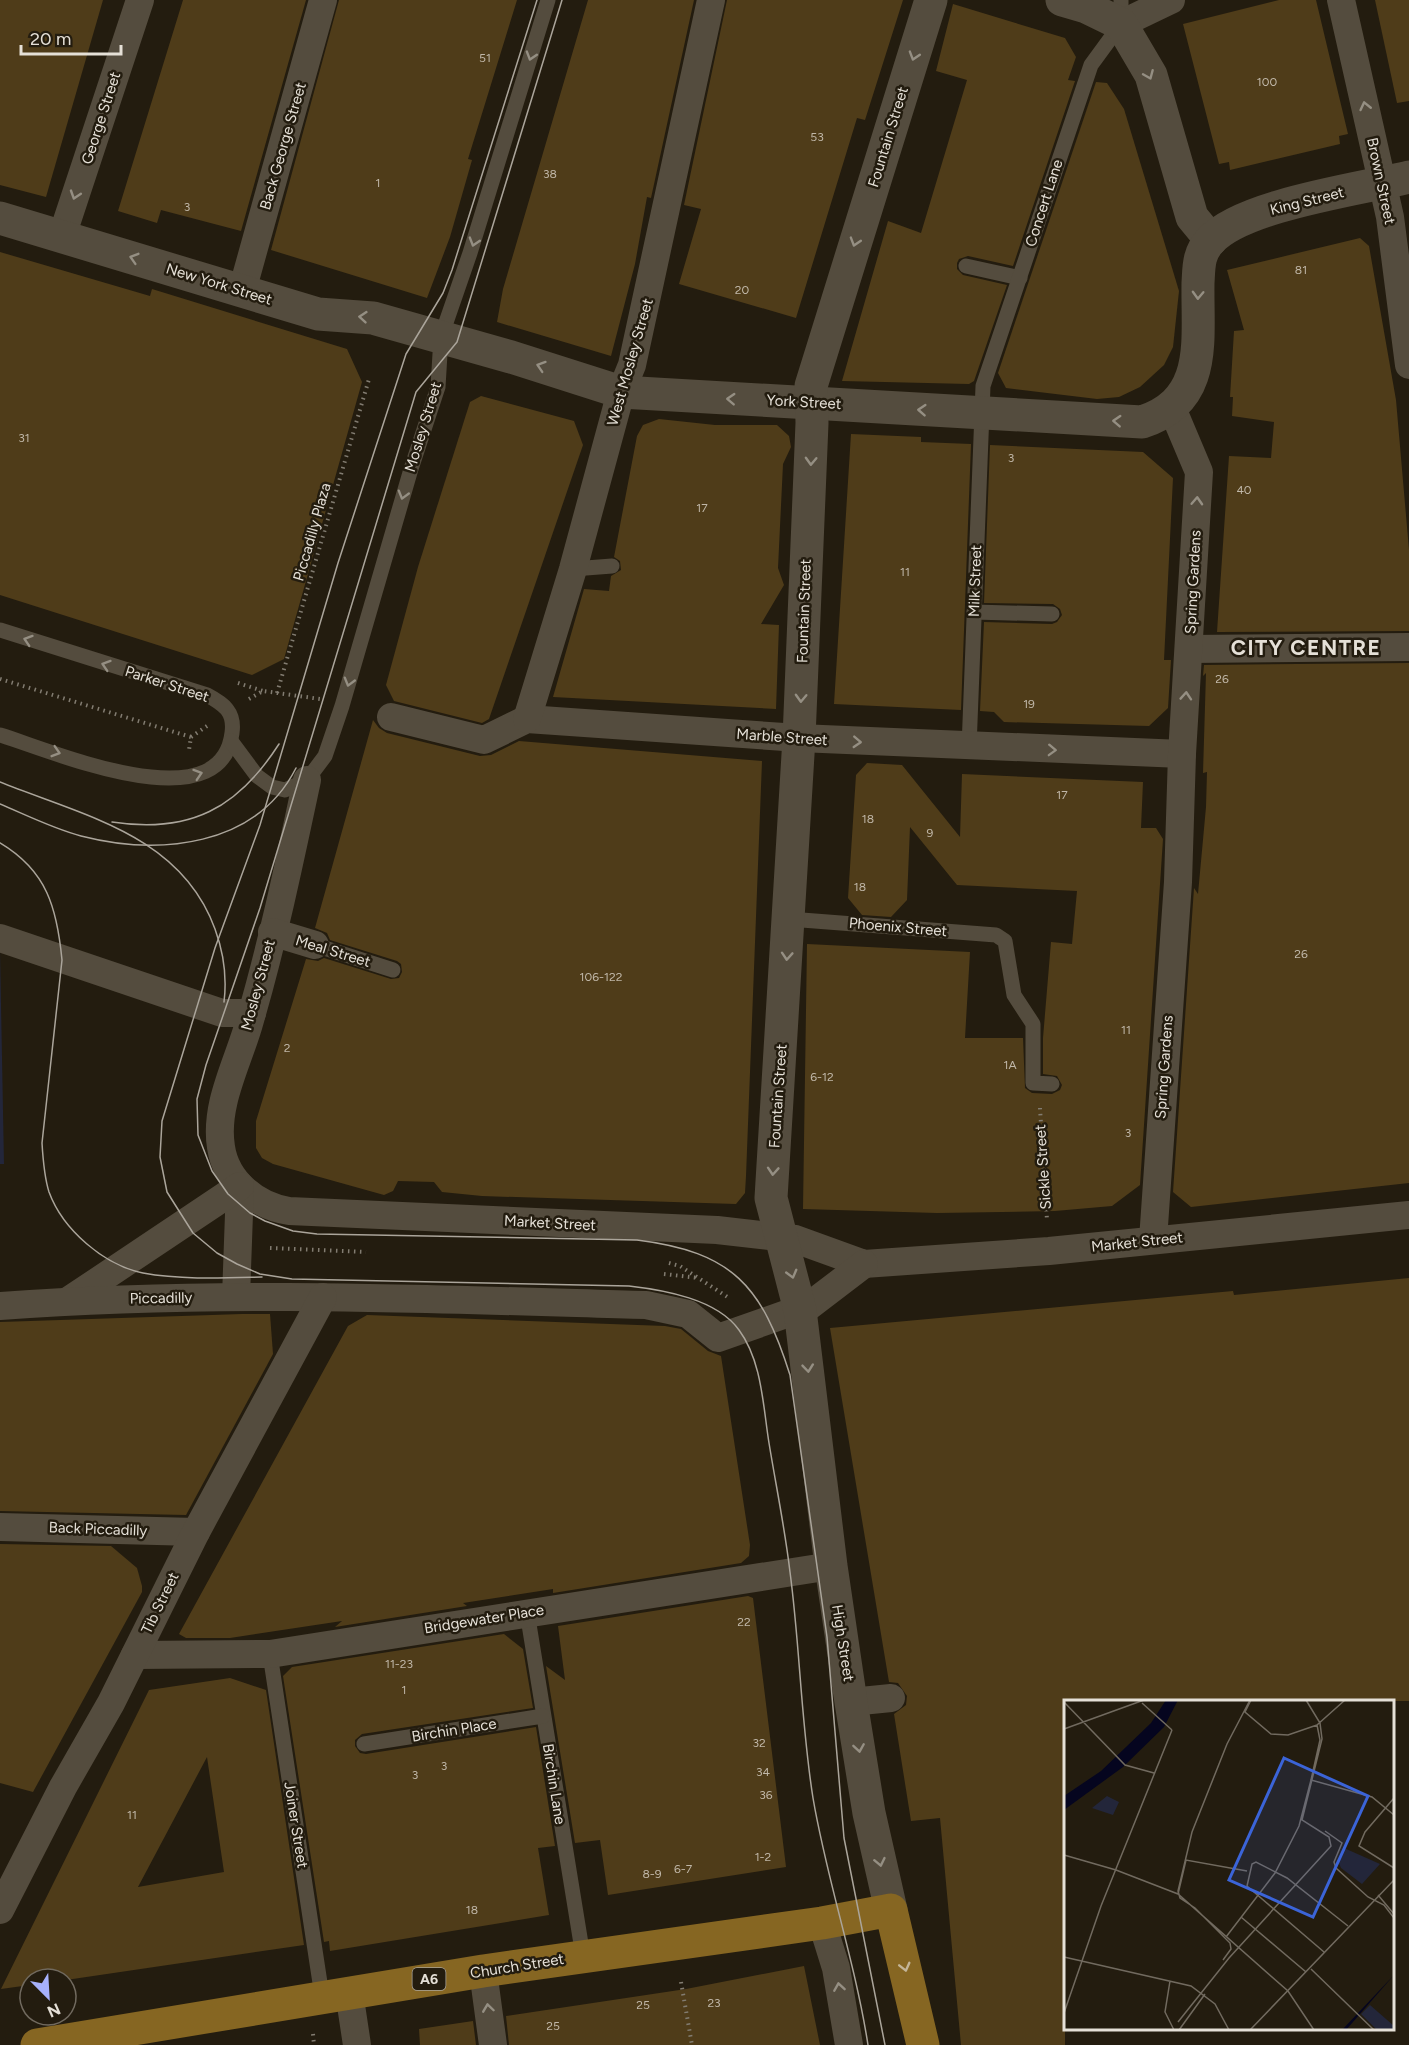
<svg xmlns="http://www.w3.org/2000/svg" width="1409" height="2045" font-family="Figtree,sans-serif">
	<style>
		.green { fill: #23263a }
		.building { fill: #4f3c19; fill-rule: evenodd }
		.lines { fill: none; stroke-linecap: round; stroke-linejoin: round }
		.path { stroke: #827c71; stroke-width: 4; stroke-dasharray: 1.5 4.5; stroke-linecap: butt }
		.lane { stroke: #544c3e; stroke-width: 15 }
		.street { stroke: #544c3e; stroke-width: 28 }
		.secondary { stroke: #544c3e; stroke-width: 33 }
		.primary { stroke: #866622; stroke-width: 33 }
		.tram { stroke: #aba59b; stroke-width: 1.5 }
		.oneway { stroke: #958f83 }
		.oneway2 { stroke: #c4b598 }
		.labels { text-anchor: middle; stroke-width: 5; stroke-linejoin: round; paint-order: stroke }
		.number-label { font-size: 12px; fill: #c0b7a8 }
		.shield { fill: #231c0f; stroke: #aba59b; stroke-width: 1.5 }
		.shield-label { font-size: 14px; font-weight: bold; fill: #e5e0d7 }
		.street-label { font-size: 15px; fill: #e5e0d7; stroke: #231c0f }
		.district-label { font-size: 21px; font-weight: bold; letter-spacing: 1.5px; fill: #e5e0d7; stroke: #231c0f }
		.inset-road { fill: none; stroke: #716a5f; stroke-width: 1.5 }
		.view { fill: #3b64d8; fill-opacity: 0.15; stroke: #3b64d8; stroke-width: 3 }
		.inset-edge { fill: none; stroke: #e5e0d7; stroke-width: 3 }
	</style>
	<rect width="100%" height="100%" fill="#231c0f"/>
	<path class="green" d="M 0,951 L 4,1164 L 0,1164 Z"/>
	<g class="building">
		<path d="M 0,0 L 103,0 L 46,197 L 0,185 Z"/>
		<path d="M 183,0 L 306,0 L 241,231 L 161,210 L 157,223 L 118,211 Z"/>
		<path d="M 339,0 L 517,0 L 468,159 L 472,160 L 450,237 L 427,298 L 271,250 Z"/>
		<path d="M 588,0 L 694,0 L 651,198 L 647,197 L 635,264 L 611,356 L 497,322 L 503,289 Z"/>
		<path d="M 727,0 L 903,0 L 865,120 L 857,118 L 796,318 L 679,284 L 701,209 L 684,205 Z"/>
		<path d="M 1279,0 L 1316,0 L 1348,134 L 1339,136 L 1340,144 L 1230,170 L 1229,162 L 1219,164 L 1183,24 Z"/>
		<path d="M 1375,0 L 1409,0 L 1409,101 L 1397,103 Z"/>
		<path d="M 953,4 L 1065,38 L 1076,57 L 1068,80 L 1075,81 L 1013,266 L 968,256 L 959,259 L 957,263 L 957,269 L 963,275 L 1007,285 L 974,381 L 969,384 L 842,381 L 888,221 L 921,233 L 967,80 L 936,71 Z"/>
		<path d="M 1096,82 L 1107,83 L 1124,109 L 1179,291 L 1173,347 L 1164,365 L 1140,387 L 1119,397 L 1097,399 L 1006,388 L 998,373 Z"/>
		<path d="M 1360,238 L 1369,246 L 1396,400 L 1409,550 L 1409,631 L 1217,632 L 1229,456 L 1271,458 L 1274,422 L 1232,416 L 1233,397 L 1230,397 L 1234,331 L 1244,330 L 1227,270 Z"/>
		<path d="M 0,252 L 150,296 L 152,289 L 347,349 L 362,382 L 284,659 L 252,675 L 0,595 Z"/>
		<path d="M 481,396 L 574,421 L 583,445 L 489,719 L 482,723 L 394,701 L 386,685 L 418,567 L 470,402 Z"/>
		<path d="M 659,419 L 715,425 L 777,425 L 789,436 L 791,447 L 783,464 L 778,568 L 784,585 L 761,624 L 779,625 L 776,709 L 553,697 L 584,589 L 609,591 L 611,576 L 621,570 L 620,561 L 614,557 L 637,436 L 643,425 Z"/>
		<path d="M 851,434 L 921,437 L 921,442 L 971,444 L 961,710 L 834,704 Z"/>
		<path d="M 990,445 L 1143,452 L 1173,478 L 1164,660 L 1171,660 L 1168,708 L 1149,726 L 1004,722 L 994,712 L 980,711 L 984,622 L 1052,624 L 1057,622 L 1062,615 L 1060,609 L 1053,604 L 984,603 Z"/>
		<path d="M 1409,663 L 1409,1183 L 1191,1207 L 1173,1192 L 1194,888 L 1198,894 L 1206,807 L 1207,772 L 1203,773 L 1206,673 L 1203,676 L 1204,665 Z"/>
		<path d="M 373,720 L 379,728 L 387,733 L 480,756 L 491,755 L 519,741 L 762,761 L 746,1176 L 745,1193 L 736,1204 L 482,1196 L 442,1192 L 434,1182 L 398,1181 L 393,1191 L 384,1195 L 273,1164 L 262,1158 L 256,1148 L 256,1121 L 306,959 L 318,961 L 324,958 L 391,979 L 399,978 L 402,972 L 401,964 L 397,961 L 330,940 L 327,933 L 315,928 Z"/>
		<path d="M 867,763 L 902,765 L 960,837 L 962,774 L 1143,782 L 1141,828 L 1156,828 L 1163,839 L 1140,1185 L 1112,1206 L 1055,1211 L 937,1213 L 803,1209 L 807,944 L 970,952 L 965,1038 L 1023,1038 L 1025,1088 L 1032,1093 L 1052,1094 L 1060,1090 L 1062,1085 L 1057,1076 L 1043,1074 L 1043,1038 L 1051,942 L 1072,944 L 1077,891 L 957,885 L 910,827 L 907,900 L 891,917 L 862,915 L 848,898 L 856,775 Z"/>
		<path d="M 1409,1278 L 1409,1701 L 1065,1701 L 1065,2045 L 961,2045 L 940,1818 L 911,1821 L 894,1714 L 906,1705 L 907,1696 L 898,1683 L 889,1682 L 830,1328 L 1233,1291 L 1234,1295 Z"/>
		<path d="M 242,1314 L 270,1314 L 273,1354 L 186,1515 L 0,1511 L 0,1322 Z"/>
		<path d="M 367,1315 L 665,1326 L 681,1329 L 708,1351 L 721,1356 L 750,1545 L 749,1556 L 741,1563 L 553,1593 L 553,1589 L 463,1603 L 467,1606 L 335,1627 L 342,1621 L 230,1638 L 186,1638 L 179,1634 L 348,1326 Z"/>
		<path d="M 0,1544 L 111,1546 L 137,1568 L 142,1586 L 142,1592 L 33,1792 L 0,1783 Z"/>
		<path d="M 748,1596 L 753,1598 L 786,1867 L 608,1895 L 600,1840 L 575,1843 L 546,1666 L 565,1680 L 558,1626 Z"/>
		<path d="M 504,1634 L 523,1649 L 533,1708 L 362,1734 L 355,1740 L 355,1746 L 360,1753 L 366,1754 L 536,1727 L 555,1846 L 538,1848 L 549,1915 L 330,1951 L 329,1941 L 324,1942 L 283,1676 L 292,1667 Z"/>
		<path d="M 230,1678 L 266,1690 L 304,1945 L 66,1980 L 30,1979 L 30,1985 L 1,1989 L 149,1690 ZM 207,1757 L 224,1872 L 138,1887 Z"/>
		<path d="M 804,1966 L 820,2045 L 509,2045 L 506,2016 L 686,1989 Z"/>
		<path d="M 473,2021 L 476,2045 L 420,2045 L 419,2029 Z"/>
	</g>
	<g class="lines">
		<g class="path">
			<path d="M 0,679 L 191,737 L 189,750"/>
			<path d="M 238,683 L 263,691"/>
			<path d="M 277,693 L 369,379"/>
			<path d="M 249,699 L 263,691 L 320,699"/>
			<path d="M 191,737 L 207,726"/>
			<path d="M 1040,1108 L 1047,1220"/>
			<path d="M 270,1248 L 366,1252"/>
			<path d="M 669,1263 L 680,1266 L 729,1298"/>
			<path d="M 664,1274 L 699,1278"/>
			<path d="M 681,1982 L 692,2045"/>
			<path d="M 313,2034 L 314,2045"/>
		</g>
		<g class="lane">
			<path d="M 966,266 L 1020,278"/>
			<path d="M 574,574 L 573,569 L 612,566"/>
			<path d="M 974,612 L 1052,614"/>
			<path d="M 0,630 L 207,695 C 224,704 235,712 232,733 C 221,825 50,750 0,735"/>
			<path d="M 231,741 L 257,776 L 272,787 L 285,790 L 307,780 L 325,756 L 342,706 L 411,469 L 438,387 L 441,337 L 470,253 L 548,0"/>
			<path d="M 969,748 L 983,386 L 1091,65 L 1121,24 L 1121,0"/>
			<path d="M 789,919 L 996,935 L 1005,941 L 1014,995 L 1033,1024 L 1033,1083 L 1052,1084"/>
			<path d="M 315,945 L 393,970"/>
			<path d="M 527,1612 L 583,1956"/>
			<path d="M 270,1654 L 322,1996"/>
			<path d="M 364,1744 L 543,1716"/>
		</g>
		<g class="street">
			<path d="M 1341,0 L 1390,217 L 1409,365"/>
			<path d="M 1121,24 L 1171,0"/>
			<path d="M 62,236 L 140,0"/>
			<path d="M 242,291 L 323,0"/>
			<path d="M 1189,649 L 1409,647"/>
			<path d="M 391,717 L 484,740 L 527,719 L 799,738 L 1182,754"/>
			<path d="M 527,719 L 573,569 L 621,392 L 632,365 L 711,0"/>
			<path d="M 307,780 C 290,860 273,941 250,1020 C 239,1061 214,1104 221,1147 C 226,1182 257,1206 289,1211 L 717,1230 L 795,1239 L 864,1264 L 1049,1251 L 1409,1215"/>
			<path d="M 272,932 L 315,945"/>
			<path d="M 0,938 L 222,1013 L 252,1013"/>
			<path d="M 1153,1240 L 1178,882 L 1182,754 L 1199,472 L 1172,408"/>
			<path d="M 236,1297 L 240,1186"/>
			<path d="M 68,1301 L 240,1186"/>
			<path d="M 0,1306 C 215,1290 430,1299 646,1305 L 688,1314 L 718,1338 L 809,1306 L 864,1264"/>
			<path d="M 0,1527 L 196,1532"/>
			<path d="M 135,1655 L 270,1654 L 831,1566"/>
			<path d="M 851,1702 L 891,1698"/>
			<path d="M 0,1910 L 63,1787 L 111,1703 L 196,1532 L 323,1297"/>
			<path d="M 822,1923 L 836,1968 L 849,2045"/>
			<path d="M 483,1971 L 493,2045"/>
			<path d="M 349,1992 L 357,2045"/>
		</g>
		<g class="secondary">
			<path d="M 1062,0 L 1086,7 L 1121,24 L 1151,75 L 1192,217 L 1211,240"/>
			<path d="M 0,218 L 318,314 L 373,318 L 511,357 L 621,392 L 1142,422 C 1209,400 1197,341 1198,283 C 1199,267 1198,254 1210,241 C 1242,205 1360,189 1409,177"/>
			<path d="M 891,1910 L 869,1813 L 851,1702 L 831,1566 L 800,1310 L 771,1198 L 799,738 L 812,423 L 811,386 L 931,0"/>
		</g>
		<path class="primary" d="M 37,2045 L 483,1971 L 822,1923 L 891,1910 L 923,2045"/>
		<g class="tram">
			<path d="M 537,0 L 452,270 L 443,293 L 406,354 L 338,563 L 260,825 L 215,948 L 162,1121 L 160,1157 L 167,1192 L 193,1233 L 217,1253 L 237,1264 L 260,1274 L 292,1279 L 629,1286 C 664,1290 717,1299 739,1330 C 762,1361 763,1406 769,1443 C 776,1486 785,1529 790,1572 C 800,1647 801,1723 813,1798 C 827,1881 855,1961 868,2045"/>
			<path d="M 562,0 L 457,342 L 416,392 L 260,908 L 206,1065 L 197,1099 L 198,1135 L 212,1171 L 228,1194 L 250,1213 L 265,1221 L 293,1231 L 317,1234 L 637,1240 C 733,1252 762,1286 790,1375 L 827,1637 L 844,1838 L 885,2045"/>
			<path d="M 0,782 C 84,816 181,835 215,929 C 223,951 227,978 224,1002"/>
			<path d="M 0,804 C 26,815 54,829 81,836 C 159,856 256,847 296,768"/>
			<path d="M 112,822 C 190,834 238,808 279,744"/>
			<path d="M 0,843 C 47,871 57,908 62,960 L 42,1143 C 43,1160 44,1176 49,1192 C 63,1230 104,1265 143,1273 C 181,1280 224,1278 262,1277"/>
		</g>
	</g>
	<defs><path id="oneway-chevron" d="M-2-3.5L2.5 0L-2 3.5" fill="none" stroke-width="1.6" stroke-linecap="round" stroke-linejoin="round" transform="scale(1.5)"/></defs>
	<g class="oneway">
		<use href="#oneway-chevron" transform="translate(531 56) rotate(107)"/>
		<use href="#oneway-chevron" transform="translate(914 56) rotate(107)"/>
		<use href="#oneway-chevron" transform="translate(1149 75) rotate(67)"/>
		<use href="#oneway-chevron" transform="translate(1365 106) rotate(-103)"/>
		<use href="#oneway-chevron" transform="translate(75 195) rotate(108)"/>
		<use href="#oneway-chevron" transform="translate(474 242) rotate(107)"/>
		<use href="#oneway-chevron" transform="translate(855 242) rotate(107)"/>
		<use href="#oneway-chevron" transform="translate(134 258) rotate(-163)"/>
		<use href="#oneway-chevron" transform="translate(1198 295) rotate(92)"/>
		<use href="#oneway-chevron" transform="translate(363 317) rotate(-175)"/>
		<use href="#oneway-chevron" transform="translate(541 366) rotate(-162)"/>
		<use href="#oneway-chevron" transform="translate(731 399) rotate(-177)"/>
		<use href="#oneway-chevron" transform="translate(922 410) rotate(-176)"/>
		<use href="#oneway-chevron" transform="translate(1117 421) rotate(-177)"/>
		<use href="#oneway-chevron" transform="translate(811 461) rotate(92)"/>
		<use href="#oneway-chevron" transform="translate(403 495) rotate(106)"/>
		<use href="#oneway-chevron" transform="translate(1197 501) rotate(-87)"/>
		<use href="#oneway-chevron" transform="translate(28 640) rotate(-162)"/>
		<use href="#oneway-chevron" transform="translate(106 665) rotate(-162)"/>
		<use href="#oneway-chevron" transform="translate(349 682) rotate(106)"/>
		<use href="#oneway-chevron" transform="translate(1186 696) rotate(-86)"/>
		<use href="#oneway-chevron" transform="translate(801 698) rotate(92)"/>
		<use href="#oneway-chevron" transform="translate(857 742) rotate(3)"/>
		<use href="#oneway-chevron" transform="translate(1052 750) rotate(2)"/>
		<use href="#oneway-chevron" transform="translate(56 752) rotate(17)"/>
		<use href="#oneway-chevron" transform="translate(198 774) rotate(-18)"/>
		<use href="#oneway-chevron" transform="translate(787 956) rotate(94)"/>
		<use href="#oneway-chevron" transform="translate(773 1171) rotate(94)"/>
		<use href="#oneway-chevron" transform="translate(792 1274) rotate(75)"/>
		<use href="#oneway-chevron" transform="translate(808 1368) rotate(84)"/>
		<use href="#oneway-chevron" transform="translate(859 1748) rotate(81)"/>
		<use href="#oneway-chevron" transform="translate(880 1862) rotate(78)"/>
		<use href="#oneway-chevron" transform="translate(839 1987) rotate(-99)"/>
		<use href="#oneway-chevron" transform="translate(488 2008) rotate(-98)"/>
	</g>
	<use class="oneway2" href="#oneway-chevron" transform="translate(905 1967) rotate(76)"/>
	<g class="labels">
		<g class="number-label">
			<text x="485" y="62">51</text>
			<text x="1267" y="86">100</text>
			<text x="817" y="141">53</text>
			<text x="550" y="178">38</text>
			<text x="378" y="187">1</text>
			<text x="187" y="211">3</text>
			<text x="1301" y="274">81</text>
			<text x="742" y="294">20</text>
			<text x="24" y="442">31</text>
			<text x="1011" y="462">3</text>
			<text x="1244" y="494">40</text>
			<text x="702" y="512">17</text>
			<text x="905" y="576">11</text>
			<text x="1222" y="683">26</text>
			<text x="1029" y="708">19</text>
			<text x="1062" y="799">17</text>
			<text x="868" y="823">18</text>
			<text x="930" y="837">9</text>
			<text x="860" y="891">18</text>
			<text x="1301" y="958">26</text>
			<text x="601" y="981">106-122</text>
			<text x="1126" y="1034">11</text>
			<text x="287" y="1052">2</text>
			<text x="1010" y="1069">1A</text>
			<text x="822" y="1081">6-12</text>
			<text x="1128" y="1137">3</text>
			<text x="744" y="1626">22</text>
			<text x="399" y="1668">11-23</text>
			<text x="404" y="1694">1</text>
			<text x="759" y="1747">32</text>
			<text x="444" y="1770">3</text>
			<text x="763" y="1776">34</text>
			<text x="415" y="1779">3</text>
			<text x="766" y="1799">36</text>
			<text x="132" y="1819">11</text>
			<text x="763" y="1861">1-2</text>
			<text x="683" y="1873">6-7</text>
			<text x="652" y="1878">8-9</text>
			<text x="472" y="1914">18</text>
			<text x="714" y="2007">23</text>
			<text x="643" y="2009">25</text>
			<text x="553" y="2030">25</text>
		</g>
		<rect class="shield" x="412.5" y="1968" width="33" height="22" rx="4.5"/>
		<g class="shield-label">
			<text x="429" y="1984">A6</text>
		</g>
		<g class="street-label">
			<text transform="translate(101 118) rotate(-72)" y="5">George Street</text>
			<text transform="translate(888 137) rotate(-73)" y="5">Fountain Street</text>
			<text transform="translate(283 146) rotate(-74)" y="5">Back George Street</text>
			<text transform="translate(1381 181) rotate(78)" y="5">Brown Street</text>
			<text transform="translate(1307 201) rotate(-14)" y="5">King Street</text>
			<text transform="translate(1044 203) rotate(-72)" y="5">Concert Lane</text>
			<text transform="translate(219 284) rotate(17)" y="5">New York Street</text>
			<text transform="translate(630 362) rotate(-74)" y="5">West Mosley Street</text>
			<text transform="translate(804 402) rotate(3)" y="5">York Street</text>
			<text transform="translate(423 427) rotate(-73)" y="5">Mosley Street</text>
			<text transform="translate(312 532) rotate(-74)" y="5">Piccadilly Plaza</text>
			<text transform="translate(975 581) rotate(-88)" y="5">Milk Street</text>
			<text transform="translate(1193 582) rotate(-87)" y="5">Spring Gardens</text>
			<text transform="translate(804 611) rotate(-88)" y="5">Fountain Street</text>
			<text transform="translate(167 684) rotate(18)" y="5">Parker Street</text>
			<text transform="translate(782 737) rotate(4)" y="5">Marble Street</text>
			<text transform="translate(898 927) rotate(5)" y="5">Phoenix Street</text>
			<text transform="translate(333 951) rotate(17)" y="5">Meal Street</text>
			<text transform="translate(258 985) rotate(-75)" y="5">Mosley Street</text>
			<text transform="translate(1164 1067) rotate(-86)" y="5">Spring Gardens</text>
			<text transform="translate(778 1096) rotate(-86)" y="5">Fountain Street</text>
			<text transform="translate(1043 1167) rotate(-94)" y="5">Sickle Street</text>
			<text transform="translate(550 1223) rotate(3)" y="5">Market Street</text>
			<text transform="translate(1137 1242) rotate(-6)" y="5">Market Street</text>
			<text transform="translate(161 1298) rotate(-1)" y="5">Piccadilly</text>
			<text transform="translate(98 1529) rotate(2)" y="5">Back Piccadilly</text>
			<text transform="translate(160 1603) rotate(-64)" y="5">Tib Street</text>
			<text transform="translate(484 1619) rotate(-9)" y="5">Bridgewater Place</text>
			<text transform="translate(843 1643) rotate(81)" y="5">High Street</text>
			<text transform="translate(454 1730) rotate(-9)" y="5">Birchin Place</text>
			<text transform="translate(554 1784) rotate(81)" y="5">Birchin Lane</text>
			<text transform="translate(296 1825) rotate(81)" y="5">Joiner Street</text>
			<text transform="translate(517 1966) rotate(-9)" y="5">Church Street</text>
		</g>
		<g class="district-label">
			<text x="1306" y="655">CITY CENTRE</text>
		</g>
	</g>
	<g transform="translate(1064 1700)">
		<rect width="330" height="330" fill="#231c0f"/>
		<path d="M 43,96 L 55,102 L 49,115 L 28,108 ZM 280,148 L 316,164 L 298,184 L 277,168 L 274,161 ZM 306,305 L 330,326 L 330,329 L 313,330 L 297,314 Z" fill="#23263a"/>
		<path d="M 102,0 L 114,0 L 100,27 L 59,67 L 0,110 L 0,96 L 37,71 L 87,23 ZM 330,275 L 282,330 L 278,330 Z" fill="#05051f"/>
		<path class="inset-road" d="M 187,0 L 181,12 L 207,34 L 224,35 L 253,25M 281,0 L 253,25 L 256,40 L 247,80 L 308,97 L 330,115M 0,2 L 61,65 L 90,73M 78,3 L 108,30M 0,29 L 80,0M 330,98 L 301,132 L 295,146 L 330,168M 261,131 L 278,143 L 270,162 L 272,168 L 304,197 L 320,205 L 330,218M 0,155 L 52,170 L 114,194 L 224,291 L 250,330M 114,194 L 122,160 L 183,171M 314,195 L 330,214M 177,217 L 242,272M 162,237 L 211,173 L 235,126 L 247,80M 260,252 L 183,186 L 188,164 L 192,162 L 223,178 L 284,226M 0,257 L 127,286 L 151,304 L 165,330M 159,260 L 167,249 L 166,243 L 131,208 L 116,198 L 114,191 L 128,132 L 163,44 L 186,0M 247,269 L 310,330M 106,281 L 101,312 L 110,330M 0,313 L 37,206 L 108,30M 114,322 L 165,258 L 267,146 L 265,137 L 238,120 L 258,39 L 256,23 L 242,0M 115,330 L 141,294M 186,330 L 330,180"/>
		<path class="view" d="M 220,58 L 304,96 L 249,217 L 165,180 Z"/>
		<rect width="330" height="330" class="inset-edge"/>
	</g>
	<g transform="translate(48 1997) rotate(156)"><circle r="28" fill="#231c0f" stroke="#716a5f" stroke-width="1.5"/>
	<path d="M0-4.5L10 22L0 15L-10 22Z" fill="#a6b1fc"/>
	<text y="-9" font-size="16" font-weight="bold" text-anchor="middle" fill="#e5e0d7">N</text>
	</g>
	<path d="M21 45v9h100v-9" fill="none" stroke="#e5e0d7" stroke-width="3"/>
	<text x="30" y="45" font-size="18" fill="#e5e0d7" stroke="#231c0f" stroke-width="4.5" paint-order="stroke">20 m</text>
</svg>
